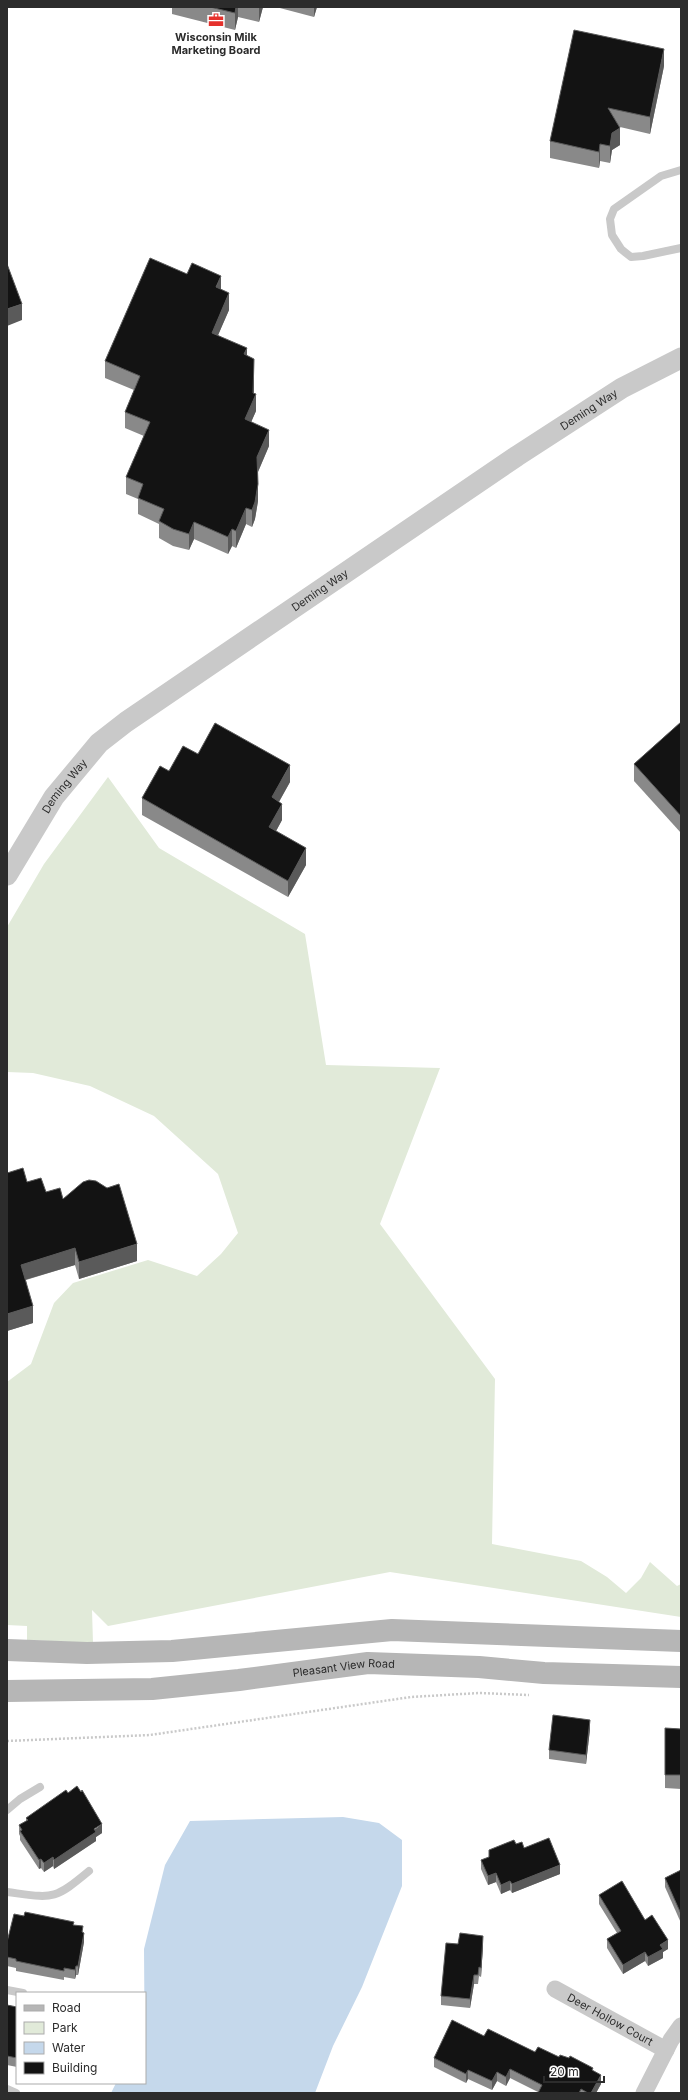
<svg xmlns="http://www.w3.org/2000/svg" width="688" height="2100" font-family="Inter,sans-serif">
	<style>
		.green { fill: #e1ead9 }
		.water { fill: #c5d8eb }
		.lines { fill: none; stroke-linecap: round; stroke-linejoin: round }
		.path { stroke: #c9c9c9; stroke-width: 2.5; stroke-dasharray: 2 2; stroke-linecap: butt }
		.service { stroke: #c9c9c9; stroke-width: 8 }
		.minor { stroke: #c9c9c9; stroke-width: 17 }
		.tertiary { stroke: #c9c9c9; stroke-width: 21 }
		.secondary { stroke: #b6b6b6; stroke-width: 22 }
		.wall { fill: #898989 }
		.shaded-wall { fill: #5a5a5a }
		.building { fill: #131313; stroke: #5a5a5a }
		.labels { text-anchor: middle; stroke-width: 4; stroke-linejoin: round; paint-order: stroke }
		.poi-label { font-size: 11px; font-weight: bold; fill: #2c2c2c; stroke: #fff }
		.street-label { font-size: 11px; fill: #2c2c2c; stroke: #fff }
	</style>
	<rect width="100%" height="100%" fill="#fff"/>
	<path class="green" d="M 108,777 L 159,848 L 305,934 L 326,1065 L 440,1068 L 380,1224 L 495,1379 L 492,1544 L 581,1561 L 607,1577 L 626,1593 L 641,1578 L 650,1562 L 677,1586 L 681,1584 L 681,1617 L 390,1572 L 108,1626 L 92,1610 L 93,1643 L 27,1640 L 27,1626 L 7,1625 L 7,1382 L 31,1364 L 54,1303 L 73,1283 L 148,1260 L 197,1276 L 221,1254 L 238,1233 L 218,1174 L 154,1116 L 90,1086 L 33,1073 L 7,1072 L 7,927 L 44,864 Z"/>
	<path class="water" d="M 343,1817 L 379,1823 L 402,1840 L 402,1886 L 362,1987 L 333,2046 L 315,2093 L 111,2093 L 116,2083 L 145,2083 L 144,1949 L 165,1865 L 190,1821 Z"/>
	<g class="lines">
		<path class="path" d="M 7,1741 L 150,1735 L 411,1697 L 479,1693 L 529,1695"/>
		<g class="service">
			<path d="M 681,170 L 661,176 L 614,209 L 610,219 L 612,235 L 621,249 L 631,257 L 643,256 L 681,248"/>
			<path d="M 7,1810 L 20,1799 L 40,1787"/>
			<path d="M 7,1892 C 53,1898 53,1901 89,1871"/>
			<path d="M 7,1990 L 23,1993"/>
			<path d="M 7,2089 L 16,2093"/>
		</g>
		<g class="minor">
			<path id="s1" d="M 555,1989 L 666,2050"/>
			<path d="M 644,2093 L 671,2040 L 681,2026"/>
		</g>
		<path class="tertiary" id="s2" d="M 7,875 L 54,797 L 99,743 L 126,722 L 517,456 L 622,388 L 681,358"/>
		<g class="secondary">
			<path d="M 7,1650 L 87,1653 L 172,1651 L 392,1630 L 681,1641"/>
			<path id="s3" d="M 7,1691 L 152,1689 L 239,1680 L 368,1663 L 479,1667 L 544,1673 L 681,1677"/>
		</g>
	</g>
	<g class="wall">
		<path d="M 172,7 L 263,7 L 259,22 L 238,17 L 235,30 L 172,14 Z"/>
		<path d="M 276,7 L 317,7 L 314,17 Z"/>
		<path d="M 664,66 L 650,134 L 620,127 L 620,145 L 612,150 L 610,163 L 600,161 L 599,168 L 550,158 L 550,141 Z"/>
		<path d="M 221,289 L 229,310 L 218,335 L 247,355 L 254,375 L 254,393 L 256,411 L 251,422 L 269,446 L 258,472 L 258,501 L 255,519 L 252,527 L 246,524 L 236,548 L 232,546 L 228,554 L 194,539 L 189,550 L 173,546 L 159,538 L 159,524 L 138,514 L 138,499 L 126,494 L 126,477 L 144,436 L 125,428 L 125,412 L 134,390 L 105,378 L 105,361 Z"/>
		<path d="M 681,722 L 681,833 L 634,781 L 634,764 Z"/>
		<path d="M 198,754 L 290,782 L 279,802 L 282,820 L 276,831 L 306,865 L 288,897 L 142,815 L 142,798 L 169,771 Z"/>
		<path d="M 27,1182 L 46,1192 L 63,1199 L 137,1261 L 79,1279 L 75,1265 L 26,1280 L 33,1323 L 7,1331 Z"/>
		<path d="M 665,1728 L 681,1729 L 681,1789 L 665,1788 Z"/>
		<path d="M 590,1729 L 586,1764 L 549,1759 L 549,1750 Z"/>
		<path d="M 26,1818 L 102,1833 L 96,1837 L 96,1841 L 54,1869 L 53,1866 L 44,1872 L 41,1868 L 39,1869 L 20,1840 L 20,1836 L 19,1834 L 19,1825 L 26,1821 Z"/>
		<path d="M 516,1844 L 524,1848 L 560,1874 L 512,1893 L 510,1890 L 501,1894 L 496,1882 L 488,1885 L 481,1869 L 481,1860 L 489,1857 L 489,1850 Z"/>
		<path d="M 681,1870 L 681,1923 L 665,1887 L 665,1878 Z"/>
		<path d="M 599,1895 L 645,1920 L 668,1949 L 663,1952 L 663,1958 L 648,1966 L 645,1961 L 623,1974 L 607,1948 L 607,1939 L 617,1933 L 599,1904 Z"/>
		<path d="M 74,1925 L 83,1932 L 84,1942 L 78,1975 L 76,1975 L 75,1979 L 64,1977 L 64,1980 L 16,1971 L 16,1968 L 7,1966 L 7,1942 Z"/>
		<path d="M 458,1944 L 483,1945 L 481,1977 L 479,1976 L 478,1984 L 474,1984 L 470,2008 L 441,2005 L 441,1996 Z"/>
		<path d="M 7,2005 L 17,2007 L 17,2067 L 7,2065 Z"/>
		<path d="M 484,2036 L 535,2052 L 559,2057 L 593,2071 L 601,2084 L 596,2093 L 538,2093 L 538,2092 L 510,2078 L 506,2086 L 497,2081 L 492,2090 L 468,2079 L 466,2083 L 434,2067 L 434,2058 Z"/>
	</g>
	<g class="shaded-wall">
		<path d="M 236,7 L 238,7 L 238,17 L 235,30 L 235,13 Z"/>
		<path d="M 259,7 L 263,7 L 259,22 Z"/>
		<path d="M 314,7 L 317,7 L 314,17 Z"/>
		<path d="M 664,49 L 664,66 L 650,134 L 650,117 Z"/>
		<path d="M 620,128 L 620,145 L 612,150 L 610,163 L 610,146 L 612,133 Z"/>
		<path d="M 600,144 L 600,161 L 599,168 L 599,152 Z"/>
		<path d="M 221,276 L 221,293 L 216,287 Z"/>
		<path d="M 229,293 L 229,310 L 212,349 L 212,333 Z"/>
		<path d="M 22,304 L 22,320 L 7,326 L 7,309 Z"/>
		<path d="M 247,348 L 247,365 L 244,354 Z"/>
		<path d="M 254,359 L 254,399 L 256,394 L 256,411 L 245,436 L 245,419 Z"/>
		<path d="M 269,430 L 269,446 L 257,474 L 257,457 Z"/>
		<path d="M 258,484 L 258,501 L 255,519 L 252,527 L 252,510 Z"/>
		<path d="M 246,508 L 246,524 L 236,548 L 236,531 Z"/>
		<path d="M 194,522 L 194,539 L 189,550 L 189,534 Z"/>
		<path d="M 232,529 L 232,546 L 228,554 L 228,537 Z"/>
		<path d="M 290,765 L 290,782 L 272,814 L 272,797 Z"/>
		<path d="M 282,804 L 282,820 L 269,844 L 269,827 Z"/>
		<path d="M 306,848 L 306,865 L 288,897 L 288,881 Z"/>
		<path d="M 137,1244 L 137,1261 L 79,1279 L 79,1262 Z"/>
		<path d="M 75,1248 L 75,1265 L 21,1281 L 21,1265 Z"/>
		<path d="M 33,1306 L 33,1323 L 7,1331 L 7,1314 Z"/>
		<path d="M 590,1720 L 590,1729 L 586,1764 L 586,1755 Z"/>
		<path d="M 102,1824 L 102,1833 L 96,1837 L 96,1841 L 54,1869 L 54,1860 Z"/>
		<path d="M 53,1857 L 53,1866 L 44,1872 L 44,1863 Z"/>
		<path d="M 41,1859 L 41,1868 L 39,1869 L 39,1860 Z"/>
		<path d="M 560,1865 L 560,1874 L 512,1893 L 512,1884 Z"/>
		<path d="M 496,1873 L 496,1882 L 488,1885 L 488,1876 Z"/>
		<path d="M 510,1881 L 510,1890 L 501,1894 L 501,1885 Z"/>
		<path d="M 84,1933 L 84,1942 L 78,1975 L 78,1966 Z"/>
		<path d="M 483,1936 L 483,1945 L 481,1977 L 481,1968 Z"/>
		<path d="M 668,1940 L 668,1949 L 663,1952 L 663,1958 L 648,1966 L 648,1957 L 660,1945 Z"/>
		<path d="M 645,1952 L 645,1961 L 623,1974 L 623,1965 Z"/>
		<path d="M 76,1966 L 76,1975 L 75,1979 L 75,1970 Z"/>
		<path d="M 474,1975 L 474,1984 L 470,2008 L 470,1999 Z"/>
		<path d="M 510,2069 L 510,2078 L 506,2086 L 506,2077 Z"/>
		<path d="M 468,2070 L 468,2079 L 466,2083 L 466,2074 Z"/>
		<path d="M 497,2072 L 497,2081 L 492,2090 L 492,2081 Z"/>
		<path d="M 601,2075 L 601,2084 L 596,2093 L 591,2093 Z"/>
	</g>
	<g class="building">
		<path d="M 210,7 L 236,7 L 235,13 Z"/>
		<path d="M 574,30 L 664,49 L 650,117 L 608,108 L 620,128 L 612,133 L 610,146 L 600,144 L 599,152 L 550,141 Z"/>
		<path d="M 150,258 L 187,274 L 192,263 L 221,276 L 216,287 L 229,293 L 212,333 L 247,348 L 244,354 L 254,359 L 253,393 L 256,394 L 245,419 L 269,430 L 257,457 L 258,484 L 255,502 L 252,510 L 246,508 L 236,531 L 232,529 L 228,537 L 194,522 L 189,534 L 173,529 L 159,521 L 164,509 L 138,498 L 143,484 L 126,477 L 150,422 L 125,412 L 140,376 L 105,361 Z"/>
		<path d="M 7,264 L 22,304 L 7,309 Z"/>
		<path d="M 681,722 L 681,816 L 634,764 Z"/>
		<path d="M 215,723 L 290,765 L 272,797 L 282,804 L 269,827 L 306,848 L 288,881 L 142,798 L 160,766 L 169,771 L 183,746 L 198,754 Z"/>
		<path d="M 23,1168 L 27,1182 L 41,1178 L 46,1192 L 60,1188 L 63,1199 L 83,1182 L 89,1180 L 96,1181 L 107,1188 L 119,1184 L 137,1244 L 79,1262 L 75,1248 L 21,1265 L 33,1306 L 7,1314 L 7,1173 Z"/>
		<path d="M 553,1715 L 590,1720 L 586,1755 L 549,1750 Z"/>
		<path d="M 665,1728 L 681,1729 L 681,1775 L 665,1775 Z"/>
		<path d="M 77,1786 L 81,1792 L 82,1790 L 102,1824 L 94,1829 L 96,1832 L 54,1860 L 53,1857 L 44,1863 L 41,1859 L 39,1860 L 20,1831 L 22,1830 L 19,1825 L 28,1820 L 26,1818 L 66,1790 L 68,1793 Z"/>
		<path d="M 549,1838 L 560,1865 L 512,1884 L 510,1881 L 501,1885 L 496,1873 L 488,1876 L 481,1860 L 489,1857 L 489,1850 L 514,1840 L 516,1844 L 522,1842 L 524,1848 Z"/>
		<path d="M 681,1870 L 681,1914 L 665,1878 Z"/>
		<path d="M 622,1881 L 645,1920 L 652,1915 L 668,1940 L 660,1945 L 663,1949 L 648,1957 L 645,1952 L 623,1965 L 607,1939 L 621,1931 L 599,1895 Z"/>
		<path d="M 25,1912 L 74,1922 L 73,1925 L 83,1926 L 82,1932 L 84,1933 L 78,1966 L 76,1966 L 75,1970 L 64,1968 L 64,1971 L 16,1961 L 16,1959 L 7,1957 L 7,1942 L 14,1914 L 24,1916 Z"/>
		<path d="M 460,1933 L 483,1936 L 481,1968 L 479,1967 L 478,1975 L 474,1975 L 470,1999 L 441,1996 L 446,1943 L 458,1944 Z"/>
		<path d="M 7,2005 L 17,2007 L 17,2058 L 7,2056 Z"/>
		<path d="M 452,2020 L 484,2036 L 488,2029 L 535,2052 L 538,2047 L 559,2057 L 560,2055 L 569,2058 L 570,2056 L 593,2068 L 592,2070 L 601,2075 L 591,2093 L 588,2093 L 581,2089 L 579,2093 L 538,2093 L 542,2085 L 510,2069 L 506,2077 L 497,2072 L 492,2081 L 468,2070 L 466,2074 L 434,2058 Z"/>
	</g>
	<defs>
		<g id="office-bare" transform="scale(1.2)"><path d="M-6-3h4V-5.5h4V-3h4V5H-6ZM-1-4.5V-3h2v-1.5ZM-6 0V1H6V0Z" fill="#e5312c" stroke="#fff" stroke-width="2.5" paint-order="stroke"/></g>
	</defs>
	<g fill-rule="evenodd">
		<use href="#office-bare" x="216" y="20"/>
	</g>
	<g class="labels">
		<g class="poi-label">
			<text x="216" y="41">Wisconsin Milk<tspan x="216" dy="13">Marketing Board</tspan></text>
		</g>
		<g class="street-label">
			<text dy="4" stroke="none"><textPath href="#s2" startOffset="754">Deming Way</textPath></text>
			<text dy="4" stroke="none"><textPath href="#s2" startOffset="430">Deming Way</textPath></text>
			<text dy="4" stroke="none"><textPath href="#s2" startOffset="106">Deming Way</textPath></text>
			<text dy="4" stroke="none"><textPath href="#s3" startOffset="338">Pleasant View Road</textPath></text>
			<text dy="4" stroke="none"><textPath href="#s1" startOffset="63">Deer Hollow Court</textPath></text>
		</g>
	</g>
	<rect width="688" height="2100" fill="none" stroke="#2c2c2c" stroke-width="16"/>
	<rect x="16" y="1992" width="130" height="92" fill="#ffffff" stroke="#ababab"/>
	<rect x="24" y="2005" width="20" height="6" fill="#b6b6b6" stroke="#ababab"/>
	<text x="52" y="2012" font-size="12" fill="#2c2c2c">Road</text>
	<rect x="24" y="2022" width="20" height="12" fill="#e1ead9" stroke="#ababab"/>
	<text x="52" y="2032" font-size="12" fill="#2c2c2c">Park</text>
	<rect x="24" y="2042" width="20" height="12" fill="#c5d8eb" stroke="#ababab"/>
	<text x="52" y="2052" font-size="12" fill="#2c2c2c">Water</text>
	<rect x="24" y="2062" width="20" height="12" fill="#131313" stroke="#ababab"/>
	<text x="52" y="2072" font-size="12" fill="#2c2c2c">Building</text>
	<path d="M544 2076v6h60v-6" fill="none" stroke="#2c2c2c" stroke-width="2"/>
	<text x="550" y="2076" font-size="12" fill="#2c2c2c" stroke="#ffffff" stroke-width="3" paint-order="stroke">20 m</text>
</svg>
